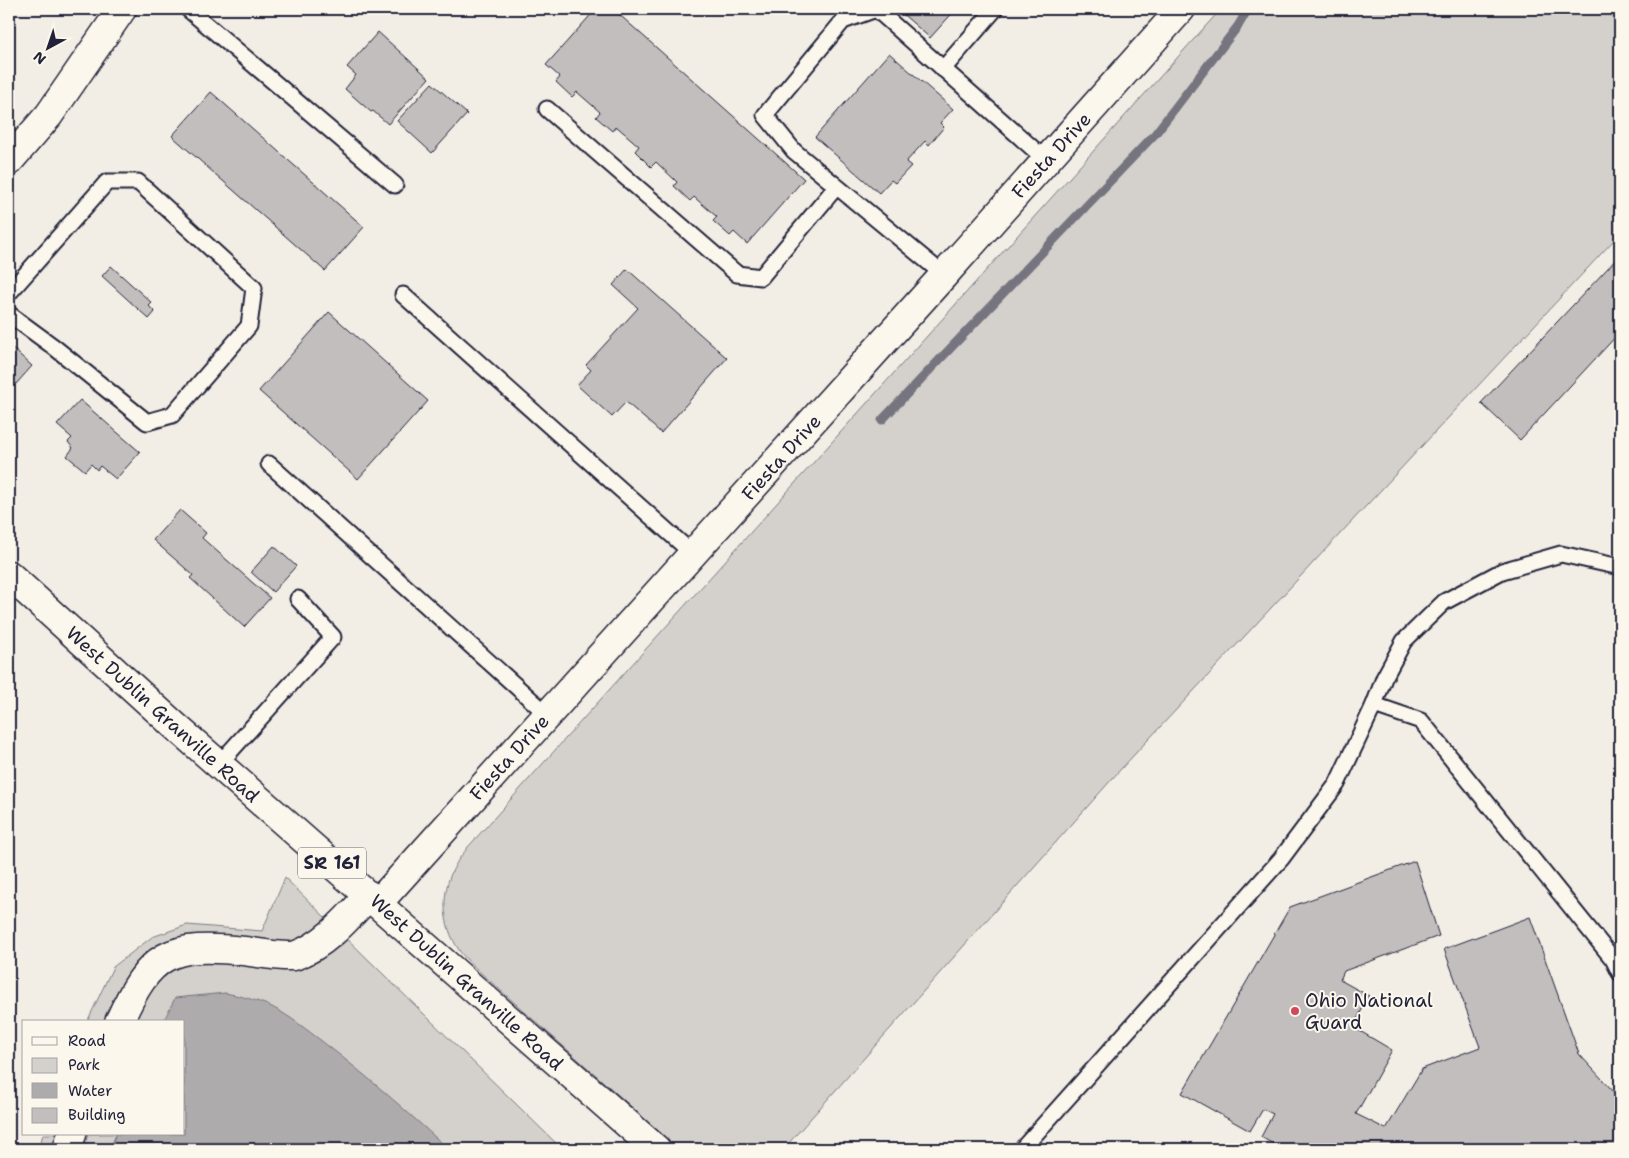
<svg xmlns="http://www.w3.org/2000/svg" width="1629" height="1158" font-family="'Shantell Sans',sans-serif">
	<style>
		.green { fill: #d4d1cc; stroke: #7b7a84 }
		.water { fill: #aeabad; stroke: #76747f }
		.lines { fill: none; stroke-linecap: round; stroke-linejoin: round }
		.stream { stroke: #76747f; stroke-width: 9 }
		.building { fill: #c2bebe; stroke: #22223b }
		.lane-casing { stroke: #22223b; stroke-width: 19 }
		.street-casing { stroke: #22223b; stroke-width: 31 }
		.primary-casing { stroke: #22223b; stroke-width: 31 }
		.lane { stroke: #fbf7ec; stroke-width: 15 }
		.street { stroke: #fbf7ec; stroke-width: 28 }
		.primary { stroke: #fbf7ec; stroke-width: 28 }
		.poi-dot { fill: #d1495b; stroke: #fbf7ec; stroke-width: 2 }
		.labels { text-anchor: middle; stroke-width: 4; stroke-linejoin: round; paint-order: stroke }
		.shield { fill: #fbf7ec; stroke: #636270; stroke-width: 1 }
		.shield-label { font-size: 18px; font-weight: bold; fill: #22223b }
		.street-label { font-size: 19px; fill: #22223b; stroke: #fbf7ec }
		.poi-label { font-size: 19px; fill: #22223b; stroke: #fbf7ec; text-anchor: start }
	</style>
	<rect width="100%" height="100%" fill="#f2eee5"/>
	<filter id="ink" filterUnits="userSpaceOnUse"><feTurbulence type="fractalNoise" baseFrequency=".02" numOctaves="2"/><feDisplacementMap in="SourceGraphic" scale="10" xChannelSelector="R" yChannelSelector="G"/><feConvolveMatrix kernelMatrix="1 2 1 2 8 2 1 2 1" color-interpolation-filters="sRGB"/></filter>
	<g filter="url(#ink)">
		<g class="green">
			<path d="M 1221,9 L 1620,9 L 1620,244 L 1614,240 L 1120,770 L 787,1145 L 782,1149 L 677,1149 L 626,1102 L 480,972 C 473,965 464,958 459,950 C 442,925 440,892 455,866 C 458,859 464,853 468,847 Z"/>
			<path d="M 285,878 L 562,1149 L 39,1149 L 43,1134 L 184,1134 L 184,1022 L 87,1022 L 113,967 L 152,937 L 187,925 L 262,931 Z"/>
		</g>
		<path class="water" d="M 225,993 C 242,996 256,1000 272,1007 C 290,1016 307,1030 323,1042 C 366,1075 408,1112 448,1149 L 110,1149 L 116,1134 L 184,1134 L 184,1022 L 163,1022 L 175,998 Z"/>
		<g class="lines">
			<path class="stream" d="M 882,420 L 1155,134 L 1238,26 L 1248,9"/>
		</g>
		<g class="building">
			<path d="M 596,9 L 613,9 L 804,179 L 747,244 L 734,232 L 730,236 L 713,221 L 717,217 L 694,197 L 690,201 L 674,186 L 677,182 L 656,162 L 651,167 L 635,151 L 639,146 L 616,126 L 612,131 L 596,117 L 600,112 L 577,92 L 572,97 L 556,82 L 560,77 L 546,65 Z"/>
			<path d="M 897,9 L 956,9 L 930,38 Z"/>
			<path d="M 378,32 L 429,78 L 388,124 L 373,111 L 371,112 L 345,89 L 356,75 L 347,67 Z"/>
			<path d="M 889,53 L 953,109 L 940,123 L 944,127 L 929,145 L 925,141 L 906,162 L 911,166 L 895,183 L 891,180 L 879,193 L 815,137 Z"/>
			<path d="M 432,83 L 467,114 L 432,153 L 397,121 Z"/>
			<path d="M 211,92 L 364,227 L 325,271 L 172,136 Z"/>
			<path d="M 1620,255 L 1620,332 L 1520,440 L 1481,403 Z"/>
			<path d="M 111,266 L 152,303 L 149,306 L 155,312 L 149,319 L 102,276 Z"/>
			<path d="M 627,269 L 727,358 L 661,433 L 626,402 L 612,417 L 577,385 L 591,370 L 586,365 L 638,308 L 613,285 Z"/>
			<path d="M 329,312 L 428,401 L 358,479 L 259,391 Z"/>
			<path d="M 9,345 L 32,366 L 16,384 L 9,378 Z"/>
			<path d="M 80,400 L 140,452 L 116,479 L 100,466 L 97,470 L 91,464 L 85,471 L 67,456 L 73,448 L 68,442 L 72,438 L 57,425 Z"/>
			<path d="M 180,510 L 206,533 L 202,538 L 270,598 L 244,627 L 190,578 L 193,575 L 153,540 Z"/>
			<path d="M 274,546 L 296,566 L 273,592 L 251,572 Z"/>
			<path d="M 1415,861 L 1439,936 L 1344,971 L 1340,980 L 1369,996 L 1353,1027 L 1392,1050 L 1356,1114 L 1386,1129 L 1422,1069 L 1480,1047 L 1444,949 L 1530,917 L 1579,1054 L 1614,1092 L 1620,1096 L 1620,1149 L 1282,1149 L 1261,1137 L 1273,1114 L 1263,1109 L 1250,1131 L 1182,1093 L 1290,907 Z"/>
		</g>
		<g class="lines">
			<g class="lane-casing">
				<g id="lane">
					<path d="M 188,9 L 395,185"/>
					<path d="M 943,69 L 995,9"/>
					<path d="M 547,109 L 737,274 L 761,277 L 836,187"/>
					<path d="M 944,275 L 794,151 L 765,115 L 843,21 L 876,9 L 1047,161"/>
					<path d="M 9,293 L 107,182 L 138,182 L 254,288 L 249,326 L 172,415 L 147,422 L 54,347 L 9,314"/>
					<path d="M 403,295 L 693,554"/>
					<path d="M 269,464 L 548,715"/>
					<path d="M 1374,705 L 1421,721 L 1613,959 L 1620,973"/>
					<path d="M 219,764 L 333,637 L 298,599"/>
					<path d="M 1022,1149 L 1281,859 L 1337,784 L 1374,705 L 1384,678 L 1404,641 L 1444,602 L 1502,571 L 1561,554 L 1620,567"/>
				</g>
			</g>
			<g class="street-casing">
				<g id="street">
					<path d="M 9,161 L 49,115 L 122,9"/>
					<path d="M 378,903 L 944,275 L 1181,9"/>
					<path d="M 119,1022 C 150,953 169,943 244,951 C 260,953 277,957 294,956 C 324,946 348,918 369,895"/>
					<path d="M 67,1149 L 72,1134"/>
				</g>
			</g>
			<g class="primary-casing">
				<path id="primary" d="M 9,575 L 175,726 L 656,1149"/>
			</g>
			<use href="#lane" class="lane"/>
			<use href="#street" class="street"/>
			<use href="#primary" class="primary"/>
		</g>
	</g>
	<circle class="poi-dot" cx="1295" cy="1011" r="5"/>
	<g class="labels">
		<rect class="shield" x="298" y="847.5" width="68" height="31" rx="4"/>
		<g class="shield-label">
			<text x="332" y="869">SR 161</text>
		</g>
		<g class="street-label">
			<text transform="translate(1051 155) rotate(-48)" y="7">Fiesta Drive</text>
			<text transform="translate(781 457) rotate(-48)" y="7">Fiesta Drive</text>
			<text transform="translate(163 714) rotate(42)" y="7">West Dublin Granville Road</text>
			<text transform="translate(509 757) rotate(-48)" y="7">Fiesta Drive</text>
			<text transform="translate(467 982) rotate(42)" y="7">West Dublin Granville Road</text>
		</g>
		<g class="poi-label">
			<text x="1305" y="1007">Ohio National<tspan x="1305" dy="22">Guard</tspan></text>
		</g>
	</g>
	<rect width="1629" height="1158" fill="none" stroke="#fbf7ec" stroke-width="30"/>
	<rect x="15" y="15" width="1599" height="1128" fill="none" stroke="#22223b" stroke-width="2" filter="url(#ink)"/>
	<rect x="22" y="1020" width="162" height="115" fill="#fbf7ec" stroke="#a4a2a5"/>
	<rect x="32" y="1037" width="25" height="8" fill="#fbf7ec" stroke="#a4a2a5"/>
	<text x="68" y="1046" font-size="15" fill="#22223b">Road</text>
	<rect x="32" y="1058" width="25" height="15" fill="#d4d1cc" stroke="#a4a2a5"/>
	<text x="68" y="1070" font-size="15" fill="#22223b">Park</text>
	<rect x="32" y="1083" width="25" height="15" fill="#aeabad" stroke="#a4a2a5"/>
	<text x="68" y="1096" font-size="15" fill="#22223b">Water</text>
	<rect x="32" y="1108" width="25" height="15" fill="#c2bebe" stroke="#a4a2a5"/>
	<text x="68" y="1120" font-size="15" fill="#22223b">Building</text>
	<g transform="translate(48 48) rotate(220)" stroke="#fbf7ec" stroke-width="4" paint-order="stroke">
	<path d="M0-4L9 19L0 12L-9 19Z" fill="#22223b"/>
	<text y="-8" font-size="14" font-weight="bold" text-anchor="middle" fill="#22223b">N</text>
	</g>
</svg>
